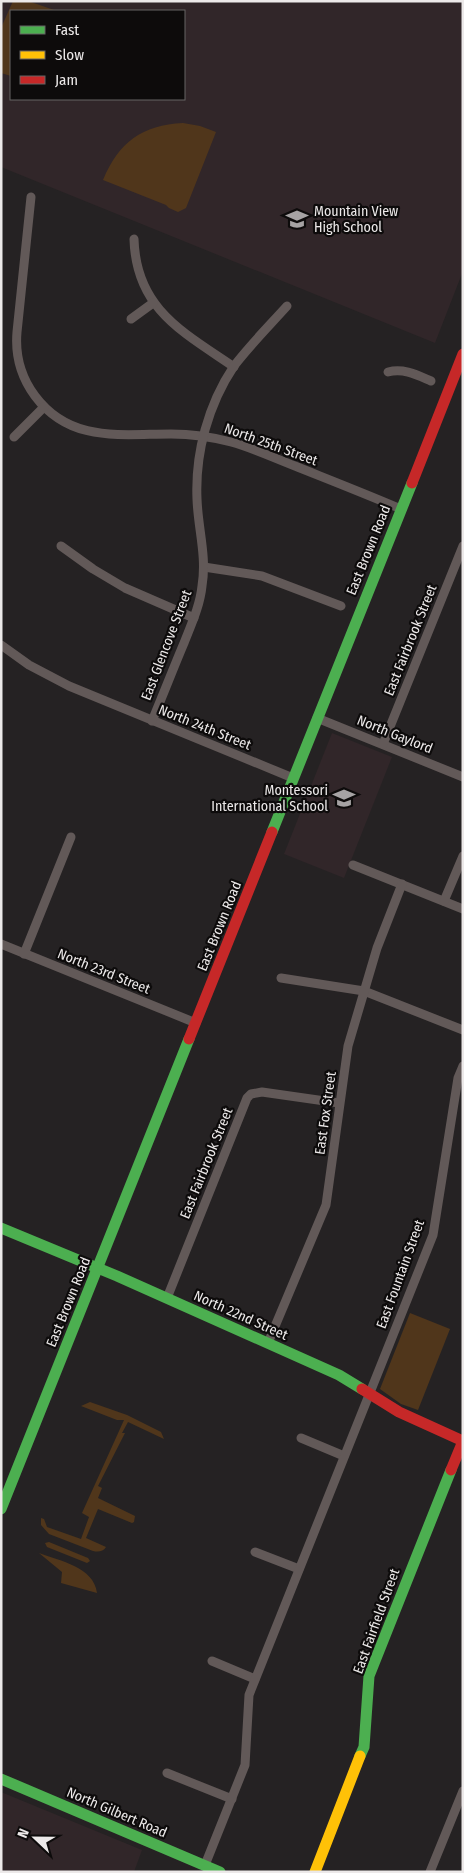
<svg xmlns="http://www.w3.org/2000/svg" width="464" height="1873" font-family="'Fira Sans Condensed',sans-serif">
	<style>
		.built { fill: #312629; fill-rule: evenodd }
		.green { fill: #50361b }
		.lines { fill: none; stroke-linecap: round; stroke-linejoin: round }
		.street { stroke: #625958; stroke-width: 9 }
		.fast { stroke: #4caf50; stroke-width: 11 }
		.slow { stroke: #ffc107; stroke-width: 11 }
		.jam { stroke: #c62828; stroke-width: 11 }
		.labels { text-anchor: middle; stroke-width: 4.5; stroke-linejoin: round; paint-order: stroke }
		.poi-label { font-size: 14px; fill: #ece9e9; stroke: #0d0b0b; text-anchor: start }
		.street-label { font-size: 14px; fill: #ece9e9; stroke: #0d0b0b }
	</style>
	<rect width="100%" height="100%" fill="#252223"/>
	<g class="built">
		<path d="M 1,1 L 463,1 L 463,271 L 435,343 L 1,167 ZM 11,11 L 184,11 L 184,99 L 11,99 Z"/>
		<path d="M 332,733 L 392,757 L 344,878 L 284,854 Z"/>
		<path d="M 1,1792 L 142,1850 L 134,1872 L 1,1872 Z"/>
	</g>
	<g class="green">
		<path d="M 13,1 L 28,1 L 57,11 L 11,11 L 11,76 L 1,73 L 1,28 Z"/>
		<path d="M 183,123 L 200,126 L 216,132 L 186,208 L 178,212 L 169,208 L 166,205 L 103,180 C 119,142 142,125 183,123 Z"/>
		<path d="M 410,1313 L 450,1329 L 418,1410 L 401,1404 L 380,1389 Z"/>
		<path d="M 90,1402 L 127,1415 L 161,1432 L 164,1439 L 128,1422 L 122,1433 L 125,1433 L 98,1486 L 102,1488 L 98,1498 L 135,1516 L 134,1522 L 132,1523 L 98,1509 L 86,1538 L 106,1547 C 103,1552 98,1552 93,1551 L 49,1534 L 41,1525 L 41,1518 L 44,1519 L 47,1527 L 81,1539 L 89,1517 L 82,1513 L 124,1420 L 117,1420 L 81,1406 Z"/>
		<path d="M 49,1542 L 88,1558 L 90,1561 L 87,1563 L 47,1547 L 45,1543 Z"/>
		<path d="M 39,1553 C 60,1561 94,1567 97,1593 L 61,1583 L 62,1572 Z"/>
	</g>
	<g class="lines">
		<g class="street">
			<path d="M 31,197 L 17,332 C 15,355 21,377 35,396 C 70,443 120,434 171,434 C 191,434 212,437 231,442 C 253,448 274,458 295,466 C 330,480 366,494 401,509"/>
			<path d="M 134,239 C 136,309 183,332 234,367"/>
			<path d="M 131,319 L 153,303"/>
			<path d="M 388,372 C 404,368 417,375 431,381"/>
			<path d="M 14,437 L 44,407"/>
			<path d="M 61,546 L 93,569 L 125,588 L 194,618"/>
			<path d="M 204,567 L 262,576 L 341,606"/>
			<path d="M 1,645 L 29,665 L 69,686 L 293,778"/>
			<path d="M 317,718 L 463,777"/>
			<path d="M 152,721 C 163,695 173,669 184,643 C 191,625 200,606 202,586 C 207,556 198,529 197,499 C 195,453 208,405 234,366 C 250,345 269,326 287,306"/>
			<path d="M 383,744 L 463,546"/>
			<path d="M 353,865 L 463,909"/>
			<path d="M 444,901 L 463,856"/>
			<path d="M 1,944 L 196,1023"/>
			<path d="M 24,954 L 71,837"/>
			<path d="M 281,978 L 364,991 L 463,1030"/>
			<path d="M 167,1298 L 247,1098 L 251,1094 L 262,1092 L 339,1103"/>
			<path d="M 268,1343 L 326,1205 L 348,1046 L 377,948 L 402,884"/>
			<path d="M 301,1438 L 344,1456"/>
			<path d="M 255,1552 L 299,1569"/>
			<path d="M 212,1661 L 255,1679"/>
			<path d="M 167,1773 L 232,1799"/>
			<path d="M 205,1865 L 245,1765 L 249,1695 L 433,1235 L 458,1078 L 463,1066"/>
			<path d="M 430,1872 L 463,1791"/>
		</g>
		<g class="fast">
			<path d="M 272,832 L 412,483"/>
			<path d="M 1,1228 L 117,1276 L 339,1375 L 362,1389"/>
			<path d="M 1,1509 L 189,1039"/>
			<path d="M 360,1756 L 364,1747 L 369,1676 L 451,1470"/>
			<path d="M 1,1779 L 220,1872"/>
		</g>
		<path class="slow" d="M 315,1872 L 360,1756"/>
		<g class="jam">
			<path d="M 412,483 L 463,354"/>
			<path d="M 189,1039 L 272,832"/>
			<path d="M 362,1389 L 399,1412 L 463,1441 L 451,1470"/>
		</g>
	</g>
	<defs>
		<g id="school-bare" transform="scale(1.725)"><path d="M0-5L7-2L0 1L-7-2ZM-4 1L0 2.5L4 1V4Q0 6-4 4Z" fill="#a6a3a4" stroke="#0d0b0b" stroke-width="2.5" paint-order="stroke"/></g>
	</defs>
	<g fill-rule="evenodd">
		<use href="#school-bare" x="297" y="219"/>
		<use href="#school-bare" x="344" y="798"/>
	</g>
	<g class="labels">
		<g class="poi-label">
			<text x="314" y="216">Mountain View<tspan x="314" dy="16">High School</tspan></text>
			<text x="328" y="795" text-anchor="end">Montessori<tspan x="328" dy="16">International School</tspan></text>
		</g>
		<g class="street-label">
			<text transform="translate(271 444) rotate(20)" y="5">North 25th Street</text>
			<text transform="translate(368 550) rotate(-68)" y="5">East Brown Road</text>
			<text transform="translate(410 640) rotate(-68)" y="5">East Fairbrook Street</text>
			<text transform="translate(166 645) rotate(-69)" y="5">East Glencove Street</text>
			<text transform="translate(205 727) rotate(22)" y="5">North 24th Street</text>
			<text transform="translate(395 734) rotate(22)" y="5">North Gaylord</text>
			<text transform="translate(219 926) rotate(-68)" y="5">East Brown Road</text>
			<text transform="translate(104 971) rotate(22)" y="5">North 23rd Street</text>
			<text transform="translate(325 1113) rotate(-82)" y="5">East Fox Street</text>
			<text transform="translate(206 1163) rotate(-68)" y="5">East Fairbrook Street</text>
			<text transform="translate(400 1274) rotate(-70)" y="5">East Fountain Street</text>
			<text transform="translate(68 1302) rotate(-68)" y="5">East Brown Road</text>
			<text transform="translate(241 1315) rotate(24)" y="5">North 22nd Street</text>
			<text transform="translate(376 1621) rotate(-70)" y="5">East Fairfield Street</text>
			<text transform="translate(117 1812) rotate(23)" y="5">North Gilbert Road</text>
		</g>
	</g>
	<rect width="464" height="1873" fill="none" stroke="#ece9e9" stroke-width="5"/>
	<rect x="10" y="10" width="175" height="90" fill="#0d0b0b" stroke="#666464"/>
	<rect x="20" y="26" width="25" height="8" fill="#4caf50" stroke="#666464"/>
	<text x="55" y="35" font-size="15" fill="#ece9e9">Fast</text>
	<rect x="20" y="51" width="25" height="8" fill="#ffc107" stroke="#666464"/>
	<text x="55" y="60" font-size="15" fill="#ece9e9">Slow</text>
	<rect x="20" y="76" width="25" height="8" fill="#c62828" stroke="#666464"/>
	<text x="55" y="85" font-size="15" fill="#ece9e9">Jam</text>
	<g transform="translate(35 1838) rotate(292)" stroke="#0d0b0b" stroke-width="4" paint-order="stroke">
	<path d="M0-4L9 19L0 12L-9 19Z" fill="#ece9e9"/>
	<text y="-8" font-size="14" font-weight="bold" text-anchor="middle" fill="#ece9e9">N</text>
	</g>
</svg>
